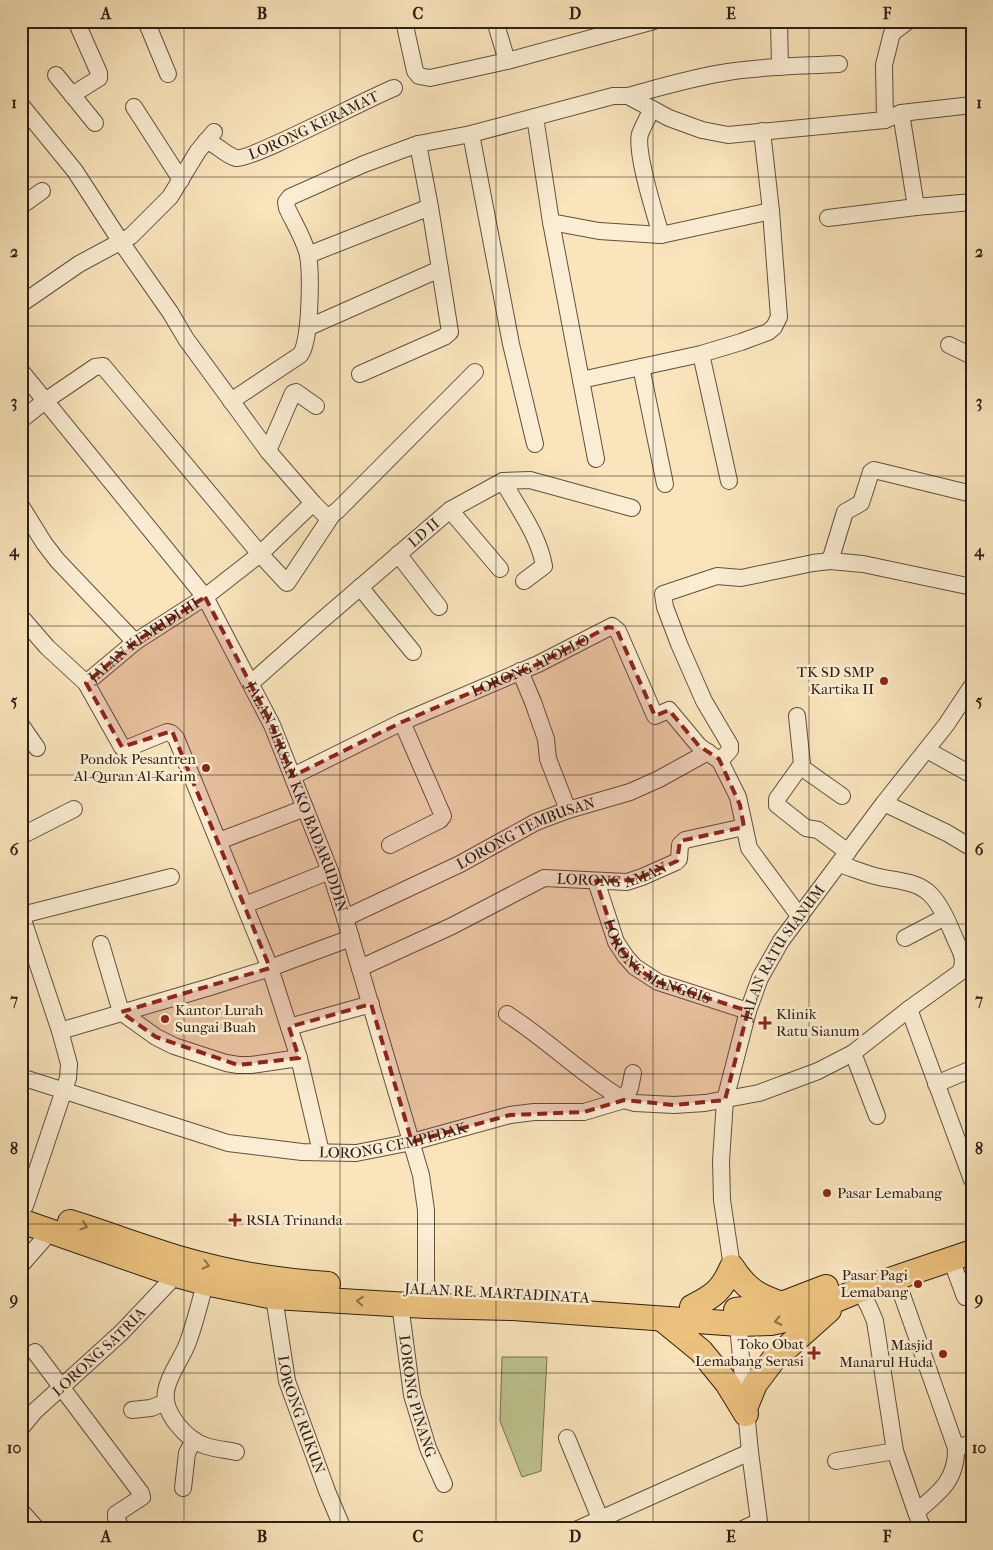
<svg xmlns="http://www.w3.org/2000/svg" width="993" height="1550" font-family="'IM FELL French Canon',serif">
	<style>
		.green { fill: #bec490; stroke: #767253 }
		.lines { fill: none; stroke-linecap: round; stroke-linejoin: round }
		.minor-casing { stroke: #61513f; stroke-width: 18 }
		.highway-casing { stroke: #2e2016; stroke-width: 26 }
		.minor { stroke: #fbedd3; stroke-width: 16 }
		.highway { stroke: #ecc27e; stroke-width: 24 }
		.oneway { stroke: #8d714a }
		.marked { fill: #8f2418; fill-opacity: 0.2; stroke: #8f2418; stroke-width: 4; stroke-dasharray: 10 6; stroke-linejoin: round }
		.grid { fill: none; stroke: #2e2016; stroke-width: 1; stroke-opacity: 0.55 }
		.poi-dot { fill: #8f2418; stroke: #fbedd3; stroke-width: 2 }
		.labels { text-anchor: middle; stroke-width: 5; stroke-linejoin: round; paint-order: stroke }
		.street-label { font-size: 15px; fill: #2e2016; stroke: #fbedd3 }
		.poi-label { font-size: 15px; fill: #2e2016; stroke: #fbedd3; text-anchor: end }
		.neatline { fill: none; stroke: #2e2016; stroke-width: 2 }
		.grid-label { font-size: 16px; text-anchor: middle; font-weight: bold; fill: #2e2016 }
	</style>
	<rect width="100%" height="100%" fill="#f9e4bb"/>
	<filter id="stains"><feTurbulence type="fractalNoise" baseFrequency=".004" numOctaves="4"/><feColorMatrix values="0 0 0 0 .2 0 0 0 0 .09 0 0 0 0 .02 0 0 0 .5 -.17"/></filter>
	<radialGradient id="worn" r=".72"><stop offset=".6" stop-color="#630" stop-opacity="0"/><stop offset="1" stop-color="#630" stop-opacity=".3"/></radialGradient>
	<path class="green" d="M 502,1357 L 547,1357 L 541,1471 L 522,1477 L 500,1421 Z"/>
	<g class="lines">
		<g class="minor-casing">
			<g id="minor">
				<path d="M 146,21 L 168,74"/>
				<path d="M 404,21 L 415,71 L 419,76 L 430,78 L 507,61 L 654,21"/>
				<path d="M 495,21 L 507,61"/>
				<path d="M 779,21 L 780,67"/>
				<path d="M 56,75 L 95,123"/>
				<path d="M 72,95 L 99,78 L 99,73 L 76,21"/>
				<path d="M 628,96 C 661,87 694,77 728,72 C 764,66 802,66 839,64"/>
				<path d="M 21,105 L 75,171 L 121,242 L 170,312 L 186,339 L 268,451 L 313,503 L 326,516 L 330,516 L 338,510 L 475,372"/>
				<path d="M 134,107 L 181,180"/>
				<path d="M 652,109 C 648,117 643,126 640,134 C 635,152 655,214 661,235 L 771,211"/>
				<path d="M 901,113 L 916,207"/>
				<path d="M 535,117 L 551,222 L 596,459"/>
				<path d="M 885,120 L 884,65 L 892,33 L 908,21"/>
				<path d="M 471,134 L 511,344 L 535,444"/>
				<path id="s1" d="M 206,141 C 217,144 225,155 236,158 C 250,161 370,97 394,88"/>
				<path d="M 21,206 L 42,191"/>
				<path d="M 828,218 L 916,207 L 972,202"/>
				<path d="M 551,222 L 599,231 L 661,235"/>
				<path d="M 308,255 L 430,207"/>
				<path d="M 21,304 L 79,264 L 131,236 L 170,197 L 198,151 L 214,132"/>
				<path d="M 309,327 L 440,269"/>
				<path d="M 949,345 L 972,356"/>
				<path d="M 701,354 L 729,481"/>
				<path d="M 641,367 L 665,484"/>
				<path id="s2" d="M 21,371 L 205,597 L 272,725 L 330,871 L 345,918 L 421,1175 L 426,1210 L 426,1306"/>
				<path d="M 360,374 L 444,337 L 450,332 L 430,207 L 418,144"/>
				<path d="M 581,380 L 701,354 L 741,342 L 768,332 L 774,327 L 779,317 L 771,211 L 762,131"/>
				<path d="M 231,401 L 300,355 C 311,343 311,272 308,255 C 304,239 294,223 287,208 L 286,202 L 290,197 L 364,164 L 418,144 L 471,134 L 613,96 L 628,96 L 669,118 L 702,130 L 728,135 L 885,120 L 901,113 L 972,105"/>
				<path d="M 21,420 L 45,401 L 95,367 L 103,366 L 260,554 L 287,583 L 332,515"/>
				<path d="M 268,451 L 293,393 L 296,392 L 316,406"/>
				<path d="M 503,481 C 518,508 539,536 544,566 L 524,581"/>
				<path d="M 21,506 L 44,543 L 57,560 L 135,642"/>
				<path d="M 450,510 L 500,569"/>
				<path d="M 398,554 L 439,607"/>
				<path d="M 830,561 L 845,512 L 861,503 L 871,472 L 874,470 L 972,494"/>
				<path d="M 360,587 L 413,652"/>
				<path id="s3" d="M 21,617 L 47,647 L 86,683 L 135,642 L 205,597 L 260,554 L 313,503"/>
				<path d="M 520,671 L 533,702 L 546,739 L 548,759 L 568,810"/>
				<path d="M 86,683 L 122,747 L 128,748 L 167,732 L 171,733 L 176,738 L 270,968 L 299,1058 L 321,1152"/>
				<path id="s4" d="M 251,683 L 321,621 L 450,510 L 503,481 L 530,480 L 632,508"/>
				<path d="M 797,716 L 802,764 L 777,799 L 777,805 L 806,828 L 818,830 L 848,852"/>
				<path d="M 21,725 L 37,748"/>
				<path d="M 927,750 L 972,775"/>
				<path d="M 720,761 L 730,750 L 730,745 L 704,701 L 679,644 L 665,607 L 663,594 L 717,576 L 741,578 L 813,563 L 830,561 L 863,564 L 972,587"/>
				<path d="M 801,767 L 842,796"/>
				<path id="s5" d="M 293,776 L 402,722 L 538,664 L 612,626 L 618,631 L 655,716 L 669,710 L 699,746 L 720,761 L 738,797 L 749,848 L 800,917"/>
				<path d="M 884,803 L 947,833 L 972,848"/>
				<path d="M 21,836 L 74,809"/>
				<path d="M 219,841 L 305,808"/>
				<path d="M 390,845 L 440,820 L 443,816 L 402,722"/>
				<path d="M 839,864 C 852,868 866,874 879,877 C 896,881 917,881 930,894 C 942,906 949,925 956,941 C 961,951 967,963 959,973 L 909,1009 L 972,1180"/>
				<path id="s6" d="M 596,881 L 616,942 L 626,957 L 635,967 L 658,982 L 748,1011"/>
				<path d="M 245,905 L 330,871"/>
				<path d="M 21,914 L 60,1031 L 69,1064 L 68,1078 L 25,1206"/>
				<path d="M 22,915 L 171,877"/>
				<path id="s7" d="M 345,918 L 460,864 L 536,822 L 568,810 L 630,792 L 659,779 L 708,752"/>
				<path d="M 905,938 L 945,917"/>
				<path d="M 101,944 L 121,1012 L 156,1037 L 174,1046 L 226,1063 L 238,1065 L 251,1065 L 299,1058"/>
				<path id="s8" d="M 360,968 L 452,926 L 544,878 L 627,882 L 642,877 L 676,862 L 679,859 L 680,845 L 685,840 L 744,827"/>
				<path d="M 507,1014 C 548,1040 582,1075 624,1100 L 630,1088 L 633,1073"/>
				<path d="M 289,1027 L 371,1004"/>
				<path d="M 60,1031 L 210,987 L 270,968 L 351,938"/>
				<path d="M 853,1053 L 877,1116"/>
				<path id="s9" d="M 21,1077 L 228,1143 L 302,1152 L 356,1153 L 412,1142 L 510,1115 L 534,1112 L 584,1112 L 624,1100 L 635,1103 L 674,1105 L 705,1103 L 759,1093 L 818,1071 L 853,1053 L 909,1009"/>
				<path d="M 936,1084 L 972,1069"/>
				<path d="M 951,1259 L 965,1297"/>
				<path d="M 21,1265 L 50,1232"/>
				<path id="s10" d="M 732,1267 L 722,1200 L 721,1161 L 725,1100 L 748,1011 L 760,978 L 781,941 L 884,803 L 946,725 L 972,686"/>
				<path d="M 896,1278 L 956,1448 L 972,1443"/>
				<path d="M 205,1283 C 200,1303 195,1323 188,1342 C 182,1359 169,1373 166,1391 C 162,1413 187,1440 206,1446 C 216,1449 226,1450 236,1452"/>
				<path id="s11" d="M 274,1297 L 287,1381 L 327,1491 L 343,1529"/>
				<path id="s12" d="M 400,1304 L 412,1395 L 428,1448 L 444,1484"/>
				<path d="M 737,1315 L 750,1452 L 760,1529"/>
				<path d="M 35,1352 L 141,1493 L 142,1497 L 116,1514 L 116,1518 L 122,1529"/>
				<path d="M 132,1410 L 151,1408 L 166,1402"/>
				<path id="s13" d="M 21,1428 L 35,1411 L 121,1333 L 176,1275"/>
				<path d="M 567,1438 L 604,1528"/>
				<path d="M 895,1451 L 916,1512 L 923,1529"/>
				<path d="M 836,1461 L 895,1451 L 875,1321 L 869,1307 L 860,1290"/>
				<path d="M 183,1488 L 187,1453 L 194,1440"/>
				<path d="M 21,1511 L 37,1529"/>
				<path d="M 916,1512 C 939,1493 957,1480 956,1448"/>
				<path d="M 578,1529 L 750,1452"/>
				<path d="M 743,1529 L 758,1522"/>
			</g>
		</g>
		<g class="highway-casing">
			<g id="highway">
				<path d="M 21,1221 L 176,1275 L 205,1283 L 274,1297 L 426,1306 L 513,1308 L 739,1324 L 771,1323 L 785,1320 L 800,1315 L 860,1290 L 972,1252"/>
				<path d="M 70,1222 C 108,1234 145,1248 182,1259 C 230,1273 279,1281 328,1284"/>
				<path d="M 692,1307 C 714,1296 722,1290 732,1267 C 746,1289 758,1296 782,1304"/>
				<path d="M 736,1310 L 782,1304 L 826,1287"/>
				<path d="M 663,1320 L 701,1351 L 727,1383 L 746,1414"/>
				<path d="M 746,1406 L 755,1384 L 773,1360 L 829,1310"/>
			</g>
		</g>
		<use href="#minor" class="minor"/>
		<use href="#highway" class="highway"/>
	</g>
	<defs><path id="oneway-chevron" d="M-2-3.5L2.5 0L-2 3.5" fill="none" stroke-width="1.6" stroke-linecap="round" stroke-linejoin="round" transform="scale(1.25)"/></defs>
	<g class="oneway">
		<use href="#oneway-chevron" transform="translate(84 1226) rotate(19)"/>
		<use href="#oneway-chevron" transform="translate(206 1265) rotate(14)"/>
		<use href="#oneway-chevron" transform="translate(360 1301) rotate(-176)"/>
		<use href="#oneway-chevron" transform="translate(778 1321) rotate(168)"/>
	</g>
	<path class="marked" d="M 205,597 L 272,725 L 293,776 L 402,722 L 538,664 L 608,627 L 616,628 L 655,716 L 669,710 L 699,746 L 719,759 L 740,805 L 744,827 L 680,841 L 677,861 L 635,880 L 596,881 L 616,942 L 635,967 L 658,982 L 748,1011 L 725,1100 L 674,1105 L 624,1100 L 584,1112 L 510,1115 L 412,1142 L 371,1004 L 289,1027 L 299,1058 L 238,1065 L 156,1037 L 121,1012 L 270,968 L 172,731 L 122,747 L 86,683 L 135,642 Z"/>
	<path class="grid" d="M 184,21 L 184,1529M 340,21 L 340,1529M 496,21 L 496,1529M 653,21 L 653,1529M 809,21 L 809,1529M 21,177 L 972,177M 21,326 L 972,326M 21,476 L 972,476M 21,626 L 972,626M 21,775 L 972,775M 21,924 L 972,924M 21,1074 L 972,1074M 21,1224 L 972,1224M 21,1373 L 972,1373"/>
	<g class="poi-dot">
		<circle cx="884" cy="681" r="5"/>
		<circle cx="206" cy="768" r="5"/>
		<circle cx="165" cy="1019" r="5"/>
		<path d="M762.5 1015.5h5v5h5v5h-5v5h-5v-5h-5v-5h5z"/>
		<circle cx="827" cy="1193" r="5"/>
		<path d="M232.5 1212.5h5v5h5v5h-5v5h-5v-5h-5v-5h5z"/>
		<circle cx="918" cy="1284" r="5"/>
		<path d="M811.5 1345.5h5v5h5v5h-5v5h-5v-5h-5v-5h5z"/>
		<circle cx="943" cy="1354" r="5"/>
	</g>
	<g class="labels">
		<g class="street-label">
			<text dy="5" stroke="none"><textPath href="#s1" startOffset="119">LORONG KERAMAT</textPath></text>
			<text dy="5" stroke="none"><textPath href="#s4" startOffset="229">LD II</textPath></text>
			<text dy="5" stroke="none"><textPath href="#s3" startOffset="165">JALAN KEMUDI III</textPath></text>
			<text dy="5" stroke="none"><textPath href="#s5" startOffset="262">LORONG APOLLO</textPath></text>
			<text dy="5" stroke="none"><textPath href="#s2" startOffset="512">JALAN SERSAN KKO BADARUDDIN</textPath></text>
			<text dy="5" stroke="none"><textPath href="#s7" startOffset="200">LORONG TEMBUSAN</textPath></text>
			<text dy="5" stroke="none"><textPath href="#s8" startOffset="274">LORONG AMAN</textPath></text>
			<text dy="5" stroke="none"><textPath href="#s10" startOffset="328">JALAN RATU SIANUM</textPath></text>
			<text dy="5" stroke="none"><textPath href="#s6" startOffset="109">LORONG MANGGIS</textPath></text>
			<text dy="5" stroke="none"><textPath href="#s9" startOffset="384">LORONG CEMPEDAK</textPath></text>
			<text transform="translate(497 1293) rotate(3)" y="5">JALAN RE. MARTADINATA</text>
			<text dy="5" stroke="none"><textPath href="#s13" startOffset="109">LORONG SATRIA</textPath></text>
			<text dy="5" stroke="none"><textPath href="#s12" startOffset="94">LORONG PINANG</textPath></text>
			<text dy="5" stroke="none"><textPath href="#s11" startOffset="121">LORONG RUKUN</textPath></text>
		</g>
		<g class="poi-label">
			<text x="874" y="677">TK SD SMP<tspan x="874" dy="17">Kartika II</tspan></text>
			<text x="196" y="764">Pondok Pesantren<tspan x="196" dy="17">Al-Quran Al-Karim</tspan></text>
			<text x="175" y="1015" text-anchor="start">Kantor Lurah<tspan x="175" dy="17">Sungai Buah</tspan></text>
			<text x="776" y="1019" text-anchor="start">Klinik<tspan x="776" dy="17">Ratu Sianum</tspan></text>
			<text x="837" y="1198" text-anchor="start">Pasar Lemabang</text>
			<text x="246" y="1225" text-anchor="start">RSIA Trinanda</text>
			<text x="908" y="1280">Pasar Pagi<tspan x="908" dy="17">Lemabang</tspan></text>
			<text x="804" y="1349">Toko Obat<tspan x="804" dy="17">Lemabang Serasi</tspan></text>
			<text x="933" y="1350">Masjid<tspan x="933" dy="17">Manarul Huda</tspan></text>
		</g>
	</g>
	<rect width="993" height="1550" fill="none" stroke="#f9e4bb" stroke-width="55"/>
	<rect x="28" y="28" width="938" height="1494" class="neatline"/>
	<g class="grid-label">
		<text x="106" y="19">A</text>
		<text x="262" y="19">B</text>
		<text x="418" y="19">C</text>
		<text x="575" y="19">D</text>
		<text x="731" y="19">E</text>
		<text x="887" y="19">F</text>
		<text x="14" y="108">1</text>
		<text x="979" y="108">1</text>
		<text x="14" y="257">2</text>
		<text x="979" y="257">2</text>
		<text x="14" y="407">3</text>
		<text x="979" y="407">3</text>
		<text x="14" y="556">4</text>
		<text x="979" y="556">4</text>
		<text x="14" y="706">5</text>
		<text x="979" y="706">5</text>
		<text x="14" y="855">6</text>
		<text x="979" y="855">6</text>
		<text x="14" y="1005">7</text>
		<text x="979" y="1005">7</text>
		<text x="14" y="1154">8</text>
		<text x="979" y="1154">8</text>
		<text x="14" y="1304">9</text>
		<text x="979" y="1304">9</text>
		<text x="14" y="1453">10</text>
		<text x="979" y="1453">10</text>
		<text x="106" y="1542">A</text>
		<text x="262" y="1542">B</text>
		<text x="418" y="1542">C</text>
		<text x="575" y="1542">D</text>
		<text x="731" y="1542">E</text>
		<text x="887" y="1542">F</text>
	</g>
	<rect width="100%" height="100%" filter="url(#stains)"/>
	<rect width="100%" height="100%" fill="url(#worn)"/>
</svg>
